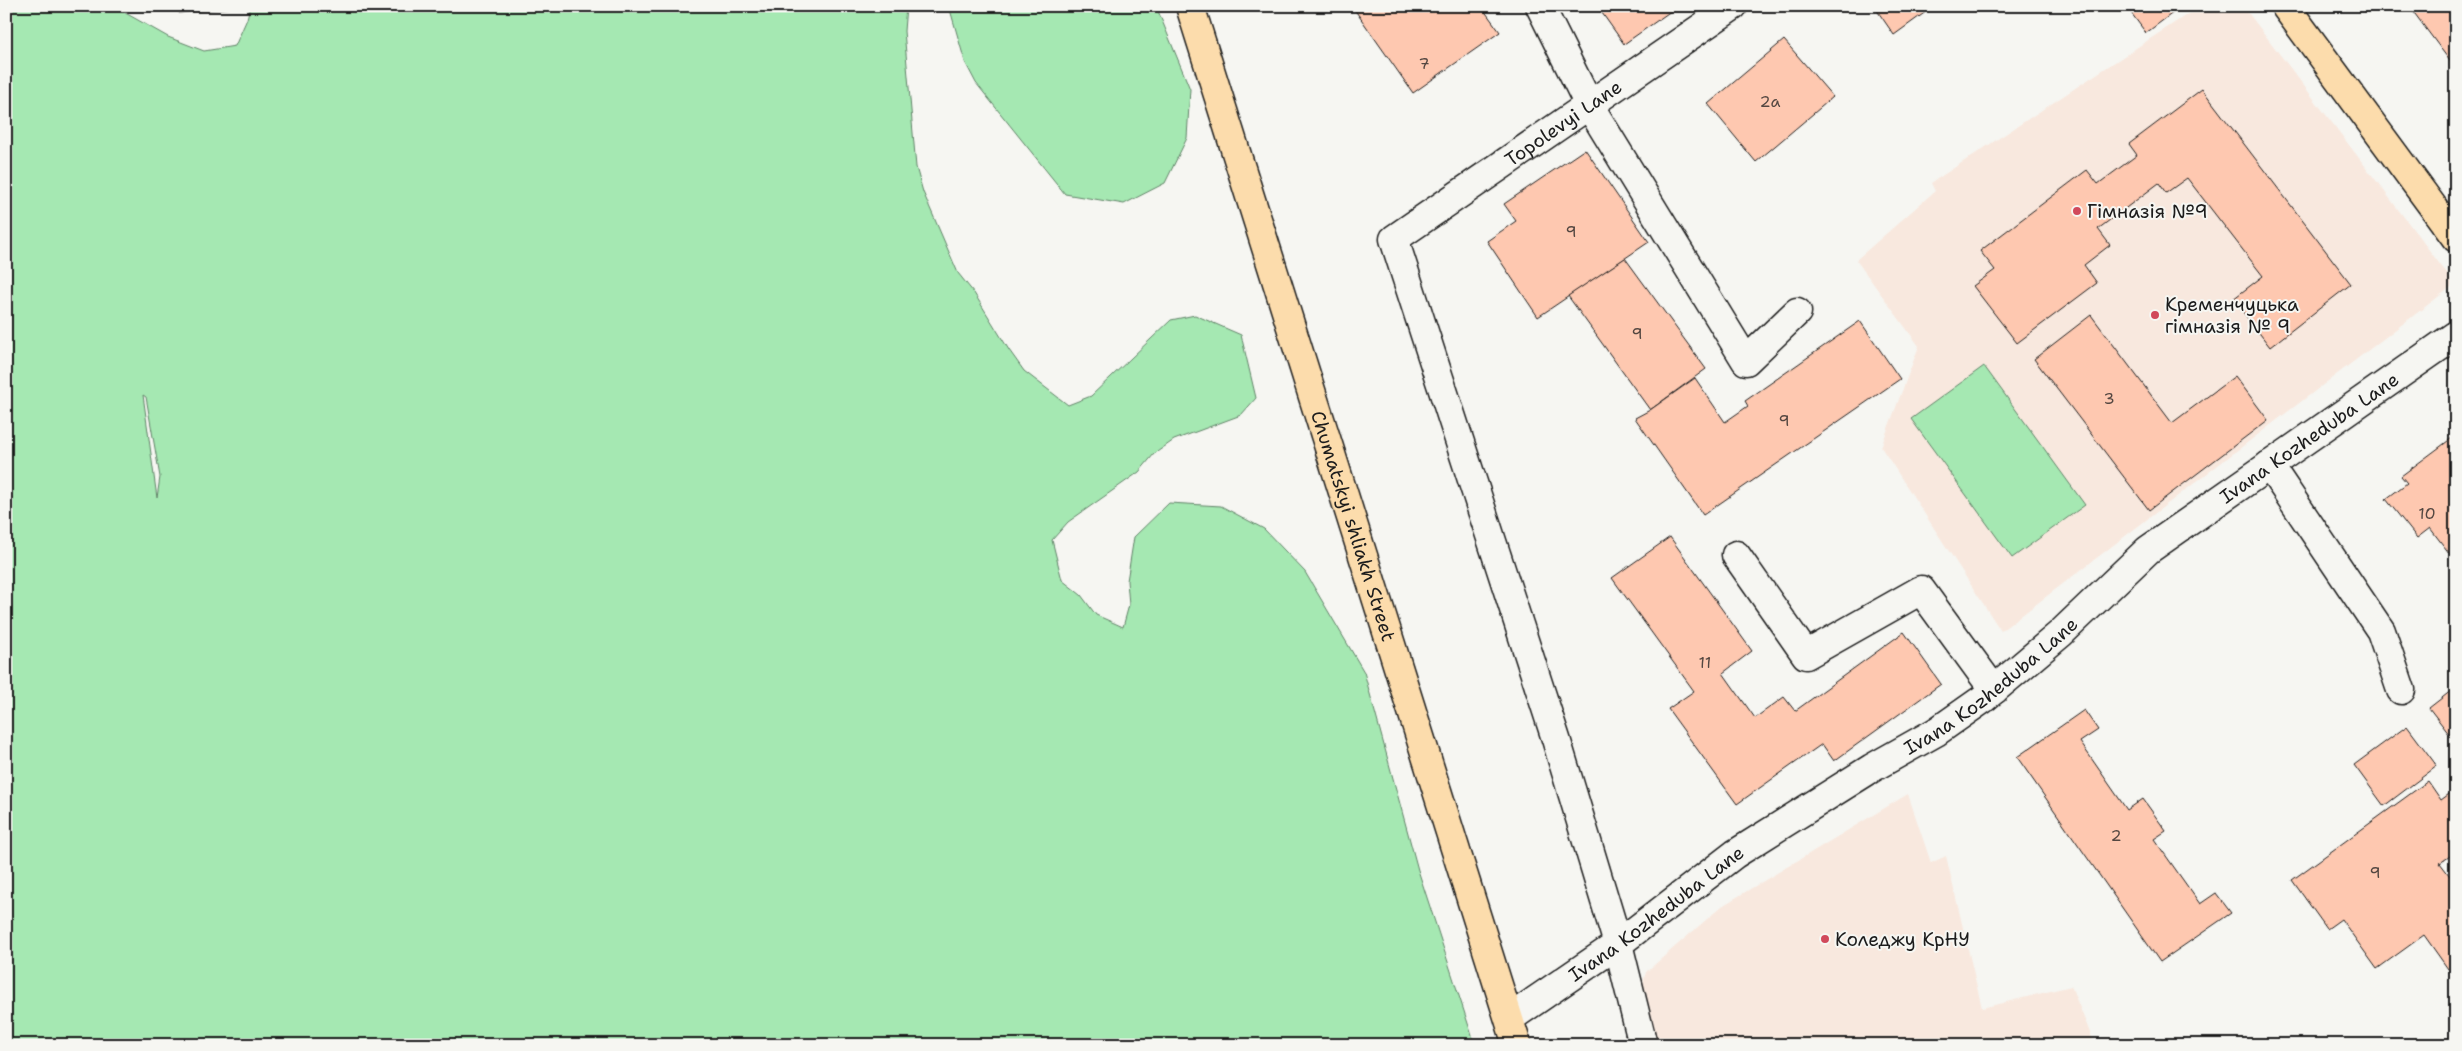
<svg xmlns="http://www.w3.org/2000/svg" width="2462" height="1051" font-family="'Shantell Sans',sans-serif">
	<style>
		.built { fill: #f8e8de }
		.green { fill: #a5e8b2; stroke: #608267; fill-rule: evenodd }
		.building { fill: #fec8b0; stroke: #1c1c1c }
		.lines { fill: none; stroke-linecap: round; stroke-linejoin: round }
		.minor-casing { stroke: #1c1c1c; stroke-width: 31 }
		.major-casing { stroke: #1c1c1c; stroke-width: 31 }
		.highway-casing { stroke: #1c1c1c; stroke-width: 31 }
		.minor { stroke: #f6f6f2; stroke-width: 28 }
		.major { stroke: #fcdcac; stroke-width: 28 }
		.highway { stroke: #fcdcac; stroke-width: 28 }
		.poi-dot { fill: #d1495b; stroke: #f6f6f2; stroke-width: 2 }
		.labels { text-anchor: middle; stroke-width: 4; stroke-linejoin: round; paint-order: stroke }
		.number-label { font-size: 16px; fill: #544741 }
		.street-label { font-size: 19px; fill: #1c1c1c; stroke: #f6f6f2 }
		.poi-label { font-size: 19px; fill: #1c1c1c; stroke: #f6f6f2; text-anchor: start }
	</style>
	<rect width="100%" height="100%" fill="#f6f6f2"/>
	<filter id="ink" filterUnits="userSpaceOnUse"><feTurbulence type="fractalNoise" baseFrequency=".02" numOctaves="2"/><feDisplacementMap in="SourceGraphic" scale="10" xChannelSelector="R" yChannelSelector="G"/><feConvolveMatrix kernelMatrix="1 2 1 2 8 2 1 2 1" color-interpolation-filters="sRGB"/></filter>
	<g filter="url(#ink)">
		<g class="built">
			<path d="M 2200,6 L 2243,6 L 2455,284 L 2001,631 L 1881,447 L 1919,346 L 1856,260 L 1935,191 L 1931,183 Z"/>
			<path d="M 1908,794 L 1931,863 L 1946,856 L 1982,1008 L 2071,986 L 2095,1045 L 1655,1045 L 1640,993 L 1646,972 L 1722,906 Z"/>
		</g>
		<g class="green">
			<path d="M 113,6 L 168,37 L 204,51 L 235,46 L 247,19 L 250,6 L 906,6 L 904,31 L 916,167 L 923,192 L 958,273 L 974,293 L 1009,350 L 1024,371 L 1068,405 L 1091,396 L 1171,320 L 1195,315 L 1241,335 L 1256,398 L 1241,415 L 1174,440 L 1154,454 L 1139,472 L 1068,522 L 1052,540 L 1062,580 L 1081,595 L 1096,615 L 1123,627 L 1129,605 L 1127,581 L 1134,537 L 1169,503 L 1221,506 L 1264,529 L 1305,572 L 1364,672 L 1418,870 L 1475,1045 L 6,1045 L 6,8 ZM 143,395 L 146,397 L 160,477 L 157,498 Z"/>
			<path d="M 949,6 L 1156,6 L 1190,89 L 1187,138 L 1165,183 L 1124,204 L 1065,194 L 976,83 L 965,62 Z"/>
			<path d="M 1984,366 L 2085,505 L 2012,558 L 1911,419 Z"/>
		</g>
		<g class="building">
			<path d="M 178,6 L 235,6 L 235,7 L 179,13 Z"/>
			<path d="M 1352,6 L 1481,6 L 1500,32 L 1413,93 Z"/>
			<path d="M 1597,6 L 1678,6 L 1624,44 Z"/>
			<path d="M 1874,6 L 1934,6 L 1894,35 Z"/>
			<path d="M 2126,6 L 2182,6 L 2146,33 Z"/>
			<path d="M 2409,6 L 2456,6 L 2456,69 Z"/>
			<path d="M 1784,40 L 1833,97 L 1756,162 L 1708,104 Z"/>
			<path d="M 2202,89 L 2351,284 L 2270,347 L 2233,299 L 2263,276 L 2187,178 L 2166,193 L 2159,183 L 2098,229 L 2110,245 L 2084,265 L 2097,283 L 2017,343 L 1973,286 L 1995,270 L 1980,251 L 2087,170 L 2098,184 L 2137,155 L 2129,144 Z"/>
			<path d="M 1585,149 L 1649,242 L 1538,317 L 1487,241 L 1516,221 L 1504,204 Z"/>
			<path d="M 1625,258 L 1706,369 L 1650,410 L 1568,296 Z"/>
			<path d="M 2091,315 L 2172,423 L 2235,376 L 2268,420 L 2149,510 L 2034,359 Z"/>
			<path d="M 1860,321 L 1900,379 L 1703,515 L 1635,418 L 1650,410 L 1695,378 L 1725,422 L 1748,406 L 1745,401 Z"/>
			<path d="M 2456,435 L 2456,562 L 2430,528 L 2417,538 L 2386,499 L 2407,483 L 2401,476 Z"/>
			<path d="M 1670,537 L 1752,651 L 1723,673 L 1755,718 L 1784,697 L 1795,711 L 1904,632 L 1941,684 L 1834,761 L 1822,744 L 1737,804 L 1668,709 L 1694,691 L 1612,578 Z"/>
			<path d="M 2456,687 L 2456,743 L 2429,708 Z"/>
			<path d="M 2084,710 L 2098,730 L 2080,742 L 2127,810 L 2143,799 L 2166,831 L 2154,839 L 2200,904 L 2216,893 L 2231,913 L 2160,962 L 2017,757 Z"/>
			<path d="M 2407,726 L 2437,766 L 2384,806 L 2354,765 Z"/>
			<path d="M 2428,781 L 2441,800 L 2456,789 L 2456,852 L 2440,863 L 2456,884 L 2456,964 L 2448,969 L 2424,935 L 2377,969 L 2341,919 L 2327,929 L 2292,880 Z"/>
		</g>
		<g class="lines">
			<g class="minor-casing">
				<g id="minor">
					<path d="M 1540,6 L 1589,105 L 1746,361 L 1797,312"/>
					<path d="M 2269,465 L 2381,631 L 2401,690"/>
					<path d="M 1736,555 L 1806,655 L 1921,590 L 1994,690"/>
					<path id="s1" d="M 1510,1018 L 1618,944 L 1735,854 L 1872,768 L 1936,732 L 1983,699 L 2060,634 L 2148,550 L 2456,335"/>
					<path id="s2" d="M 1643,1045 L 1618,944 L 1556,739 L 1394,239 L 1733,6"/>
				</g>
			</g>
			<g class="major-casing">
				<path id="major" d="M 2285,6 L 2456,238"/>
			</g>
			<g class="highway-casing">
				<g id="highway">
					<path id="s3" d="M 1190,6 L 1517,1045"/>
				</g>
			</g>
			<use href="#minor" class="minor"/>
			<use href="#major" class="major"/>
			<use href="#highway" class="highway"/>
		</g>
	</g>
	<g class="poi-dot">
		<circle cx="2077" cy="211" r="5"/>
		<circle cx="2155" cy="315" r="5"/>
		<circle cx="1825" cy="939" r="5"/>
	</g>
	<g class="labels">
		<g class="number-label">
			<text x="1424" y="69">7</text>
			<text x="1770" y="107">2а</text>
			<text x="1571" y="237">9</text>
			<text x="1637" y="339">9</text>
			<text x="2109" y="404">3</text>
			<text x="1784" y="426">9</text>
			<text x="2427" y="519">10</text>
			<text x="1705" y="668">11</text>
			<text x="2116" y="841">2</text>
			<text x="2375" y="878">9</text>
		</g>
		<g class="street-label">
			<text dy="7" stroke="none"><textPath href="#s2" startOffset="1049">Topolevyi Lane</textPath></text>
			<text dy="7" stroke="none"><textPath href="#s1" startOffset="990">Ivana Kozheduba Lane</textPath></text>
			<text dy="7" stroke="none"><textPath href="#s3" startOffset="545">Chumatskyi shliakh Street</textPath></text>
			<text dy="7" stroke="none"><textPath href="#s1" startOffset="585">Ivana Kozheduba Lane</textPath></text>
			<text dy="7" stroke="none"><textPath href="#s1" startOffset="180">Ivana Kozheduba Lane</textPath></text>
		</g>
		<g class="poi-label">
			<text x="2087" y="218">Гімназія №9</text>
			<text x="2165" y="311">Кременчуцька<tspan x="2165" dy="22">гімназія № 9</tspan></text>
			<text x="1835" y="946">Коледжу КрНУ</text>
		</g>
	</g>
	<rect width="2462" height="1051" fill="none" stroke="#f6f6f2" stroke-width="25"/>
	<rect x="12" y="12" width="2437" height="1026" fill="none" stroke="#1c1c1c" stroke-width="2" filter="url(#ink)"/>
</svg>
